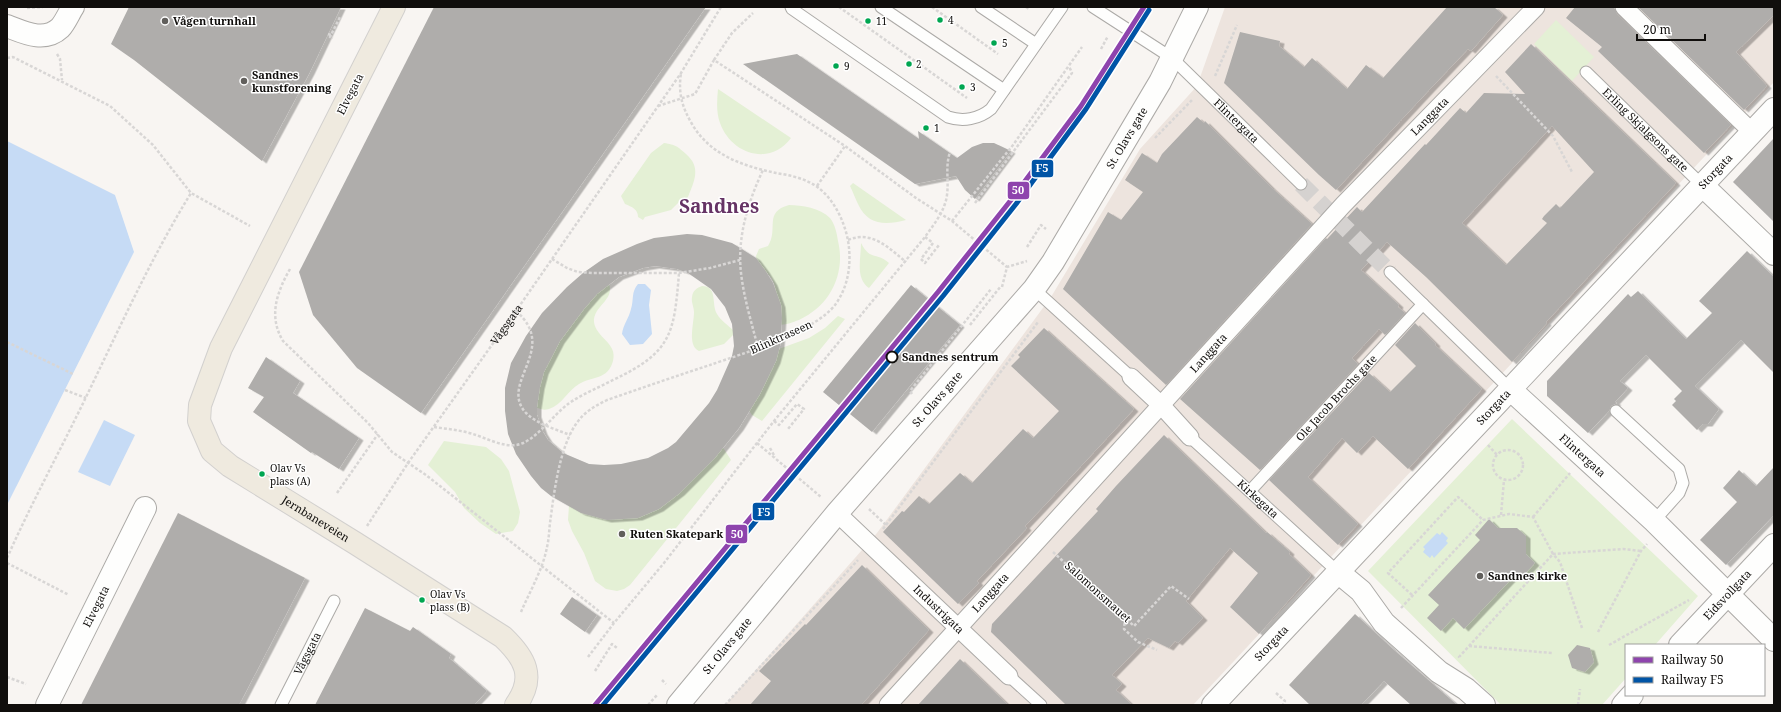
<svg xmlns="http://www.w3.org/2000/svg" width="1781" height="712" font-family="'Noto Serif',serif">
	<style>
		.built { fill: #ede4de }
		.green { fill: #e4f0d5 }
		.water { fill: #c6dbf5 }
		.building { fill: #afadab; fill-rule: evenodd; filter: url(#shadow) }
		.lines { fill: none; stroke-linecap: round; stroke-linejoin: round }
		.pedestrian-tunnel { stroke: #d5d2d0; stroke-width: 17; stroke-dasharray: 17 8; stroke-linecap: butt }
		.service-casing { stroke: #acaaa7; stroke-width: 13 }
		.pedestrian-casing { stroke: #acaaa7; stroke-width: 19 }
		.minor-casing { stroke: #acaaa7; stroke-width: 24 }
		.tertiary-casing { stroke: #acaaa7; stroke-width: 24 }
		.primary-casing { stroke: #d2d0ce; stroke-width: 24 }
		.path { stroke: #d8d6d5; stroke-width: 2.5; stroke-dasharray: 3 2; stroke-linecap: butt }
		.service { stroke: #fefefd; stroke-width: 11 }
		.pedestrian { stroke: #fefefd; stroke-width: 17 }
		.minor { stroke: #fefefd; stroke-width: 22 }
		.tertiary { stroke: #fefefd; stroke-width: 22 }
		.primary { stroke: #efeadf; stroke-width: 22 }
		.rail-1-casing { stroke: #fff; stroke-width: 8 }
		.rail-2-casing { stroke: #fff; stroke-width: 8 }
		.rail-1 { stroke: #8e44ad; stroke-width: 5 }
		.rail-2 { stroke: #0054a6; stroke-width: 5 }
		.bus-dot { fill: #00a651; stroke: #fff; stroke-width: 1.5 }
		.poi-dot { fill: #615f5c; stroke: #fff; stroke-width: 1.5 }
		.stop-dot { fill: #fff; stroke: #100e0c; stroke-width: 2 }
		.labels { text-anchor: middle; stroke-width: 3; stroke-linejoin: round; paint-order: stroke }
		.bus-label { font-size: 10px; fill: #100e0c; stroke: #fff; text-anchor: start }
		.poi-label { font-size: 11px; font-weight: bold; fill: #100e0c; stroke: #fff; text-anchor: start }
		.street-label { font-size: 11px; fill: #100e0c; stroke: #fff }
		.stop-label { font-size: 11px; font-weight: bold; fill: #100e0c; stroke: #fff; text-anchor: start }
		.town-label { font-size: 19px; font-weight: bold; fill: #653365; stroke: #fff }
		.line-badge { stroke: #fff; stroke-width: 1.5 }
		.badge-label { font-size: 11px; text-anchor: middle; font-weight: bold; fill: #fff }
	</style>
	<defs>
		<filter id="shadow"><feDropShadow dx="4.5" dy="2.5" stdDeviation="0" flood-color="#0004"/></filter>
	</defs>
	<rect width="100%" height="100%" fill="#f8f5f2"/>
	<path class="built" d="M 1225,7 L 1774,7 L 1774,82 L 1193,705 L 725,705 L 877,533 L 1051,297 L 1140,149 L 1197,86 Z"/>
	<g class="green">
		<path d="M 1556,20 L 1594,57 L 1572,81 L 1534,44 Z"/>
		<path d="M 718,89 L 791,138 C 770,167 731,154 720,123 C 716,112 717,100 718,89 Z"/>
		<path d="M 664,143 C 676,145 677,146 686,154 C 701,167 695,180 688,197 L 680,201 L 671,210 L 645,217 L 643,220 L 638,217 C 638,209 632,207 625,204 L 621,196 L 651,153 Z"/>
		<path d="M 853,183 L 906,220 C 886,225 868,226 858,204 C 855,198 853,192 850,186 Z"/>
		<path d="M 789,205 C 802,205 820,208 830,218 C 835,224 837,234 838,241 C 846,274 830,306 799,320 C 790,323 785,326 776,324 C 776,311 779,292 772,279 C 767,270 757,268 756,256 L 759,249 L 768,246 C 779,229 763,212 789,205 Z"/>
		<path d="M 861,243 C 870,261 877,252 889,263 L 869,288 C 855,278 861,259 861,243 Z"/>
		<path d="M 609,284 C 615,300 593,306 594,322 C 596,338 618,343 613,361 C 608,380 592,376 579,384 C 568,390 562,405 549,409 C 542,411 537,408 532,404 L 549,329 Z"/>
		<path d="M 702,286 C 718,286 711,304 717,314 C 721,321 728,325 733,330 L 733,335 L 724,344 L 699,351 C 687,346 694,323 694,312 C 694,307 691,302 692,297 C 693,290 697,288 702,286 Z"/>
		<path d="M 838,316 L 845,319 L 762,421 L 752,415 L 748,409 L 776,350 L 809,338 L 825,328 Z"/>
		<path d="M 1512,419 L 1698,596 L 1655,645 L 1626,645 L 1626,678 L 1602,705 L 1501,705 L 1368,571 Z"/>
		<path d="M 444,441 L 486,447 L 501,459 L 509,471 L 520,512 L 518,523 L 513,531 L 496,534 L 480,523 L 464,508 L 455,492 L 428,465 Z"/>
		<path d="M 720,446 L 724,449 L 731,460 L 630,585 L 624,589 L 617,591 L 606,589 L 595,581 L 584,553 L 572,531 L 568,520 L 569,505 Z"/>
	</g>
	<g class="water">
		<path d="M 7,141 L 115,195 L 134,252 L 7,505 Z"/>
		<path d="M 638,284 L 645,284 L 651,290 L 649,305 L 652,334 L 643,344 L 630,345 L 622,334 C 623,325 629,318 631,309 C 634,299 631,292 638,284 Z"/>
		<path d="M 104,420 L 135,435 L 110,486 L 78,472 Z"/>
		<path d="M 1442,532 L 1448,538 L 1446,541 L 1448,543 L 1434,558 L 1432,555 L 1430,558 L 1423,552 L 1425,549 L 1423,547 L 1437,533 L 1440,535 Z"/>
	</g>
	<g class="building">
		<path d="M 129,7 L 341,7 L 310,72 L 262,161 L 134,60 L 111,44 Z"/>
		<path d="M 434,7 L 706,7 L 421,413 L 357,368 L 313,315 L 299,272 Z"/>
		<path d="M 1447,7 L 1494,7 L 1503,15 L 1471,51 L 1468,49 L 1430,89 L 1336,190 L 1319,175 L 1224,83 L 1240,32 L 1280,41 L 1279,46 L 1304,67 L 1312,58 L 1347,89 L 1366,65 L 1383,78 Z"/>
		<path d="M 1575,7 L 1614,7 L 1617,14 L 1731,125 L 1704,153 L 1598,51 L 1602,47 L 1566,18 Z"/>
		<path d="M 1638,7 L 1774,7 L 1774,15 L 1736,52 L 1767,86 L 1744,110 Z"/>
		<path d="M 1531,44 L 1676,183 L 1546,322 L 1547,323 L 1512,362 L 1426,277 L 1387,242 L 1361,270 L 1399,305 L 1398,307 L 1405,313 L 1385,335 L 1379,329 L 1352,358 L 1358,364 L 1260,470 L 1180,399 L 1326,238 L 1327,239 L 1357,207 L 1362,212 L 1425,144 L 1426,145 L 1460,108 L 1466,113 L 1484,93 L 1525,94 L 1505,72 ZM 1552,126 L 1594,172 L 1560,208 L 1556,204 L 1544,216 L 1542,219 L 1547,223 L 1506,265 L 1462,223 Z"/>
		<path d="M 797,54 L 919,139 L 918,131 L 957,158 L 972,147 L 983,143 L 994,143 L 1011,151 L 975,199 L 965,190 L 956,176 L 915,184 L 743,64 Z"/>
		<path d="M 1197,117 L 1204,123 L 1205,121 L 1272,188 L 1312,224 L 1166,385 L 1063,289 L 1108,212 L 1121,220 L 1143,192 L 1125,180 L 1142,153 L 1157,163 L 1162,154 Z"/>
		<path d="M 1774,138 L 1774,222 L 1733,182 Z"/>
		<path d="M 687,234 L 702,235 L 732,243 L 756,258 L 765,270 L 773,283 L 781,305 L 782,318 L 780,346 L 776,361 L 760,394 L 739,428 L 714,459 L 680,493 L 659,509 L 638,518 L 607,520 L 581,513 L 551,496 L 541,488 L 531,476 L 516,454 L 508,434 L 505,411 L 505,388 L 511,363 L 526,336 L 542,313 L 567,287 L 583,273 L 603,259 L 637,244 L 654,238 ZM 655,266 L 677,269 L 688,273 L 711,289 L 725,307 L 732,324 L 734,346 L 732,356 L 717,390 L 709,403 L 676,442 L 668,448 L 648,458 L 621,464 L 604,465 L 589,464 L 563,453 L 548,440 L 543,432 L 537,415 L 537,407 L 540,387 L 544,372 L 560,341 L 584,309 L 597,294 L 619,277 L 643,268 Z"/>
		<path d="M 1747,251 L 1774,277 L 1774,373 L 1741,340 L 1695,386 L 1719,409 L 1708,424 L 1703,424 L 1697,430 L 1672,405 L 1676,401 L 1674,399 L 1682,391 L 1646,355 L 1620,381 L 1628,388 L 1615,402 L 1617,403 L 1611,406 L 1609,411 L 1588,433 L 1547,396 L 1547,381 L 1628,294 L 1631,297 L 1638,291 L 1686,339 L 1712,313 L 1699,301 Z"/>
		<path d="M 911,285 L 960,325 L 872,432 L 823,392 Z"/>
		<path d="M 1415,323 L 1436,344 L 1435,345 L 1482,389 L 1408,469 L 1373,436 L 1357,453 L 1342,438 L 1308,477 L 1358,524 L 1338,545 L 1269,480 L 1369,373 L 1390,392 L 1416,366 L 1395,345 Z"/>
		<path d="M 1044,328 L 1134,409 L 1043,507 L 1025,526 L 1027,528 L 977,581 L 979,583 L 958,604 L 883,532 L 902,511 L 904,512 L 919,496 L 929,504 L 960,473 L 972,483 L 1023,429 L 1033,438 L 1059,411 L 1011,366 L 1020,357 L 1018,355 Z"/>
		<path d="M 266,357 L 300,381 L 293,393 L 359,438 L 339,469 L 312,452 L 311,453 L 253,412 L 264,397 L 248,388 Z"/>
		<path d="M 1164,435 L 1266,533 L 1267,532 L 1290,552 L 1289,554 L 1311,575 L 1259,634 L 1230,607 L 1258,573 L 1230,548 L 1186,601 L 1203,618 L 1178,643 L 1175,641 L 1169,648 L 1148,638 L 1112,675 L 1122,684 L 1116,690 L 1132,705 L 1066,705 L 991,632 L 992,624 L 1098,511 L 1096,509 L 1116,486 Z"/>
		<path d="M 1774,467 L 1774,515 L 1726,565 L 1700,540 L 1737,502 L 1723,488 L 1739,470 L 1756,486 Z"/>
		<path d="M 178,513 L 305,578 L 239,705 L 81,705 Z"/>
		<path d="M 1489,519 L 1498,528 L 1517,528 L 1526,536 L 1526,554 L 1535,563 L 1521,578 L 1516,574 L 1464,629 L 1453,618 L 1441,631 L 1427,618 L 1439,605 L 1428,595 L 1480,540 L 1475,535 Z"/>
		<path d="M 862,565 L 929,630 L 861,705 L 750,705 L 771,681 L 759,671 L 805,624 L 806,625 Z"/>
		<path d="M 572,597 L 597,615 L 585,632 L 560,614 Z"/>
		<path d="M 365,608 L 410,631 L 413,627 L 451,654 L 449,658 L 487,691 L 474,705 L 315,705 Z"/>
		<path d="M 1355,614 L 1394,650 L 1457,705 L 1411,705 L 1384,681 L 1361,705 L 1310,705 L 1289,685 Z"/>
		<path d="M 1577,645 L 1590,648 L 1594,662 L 1585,672 L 1572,668 L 1568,655 Z"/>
		<path d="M 960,659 L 1008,705 L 918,705 Z"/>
	</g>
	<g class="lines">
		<path class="pedestrian-tunnel" d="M 1301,184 L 1390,272"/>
		<g class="service-casing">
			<g id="service">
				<path d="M 791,7 L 792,9 L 948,117 C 963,122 979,119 991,109 L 1062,7"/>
				<path d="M 881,7 L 1004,90"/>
				<path d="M 981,7 L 1036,44"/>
				<path id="s2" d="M 1093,7 L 1172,58 L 1301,184"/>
				<path id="s3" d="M 1586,72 L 1702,185"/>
				<path d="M 1390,272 L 1511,390"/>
				<path d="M 1034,289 L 1131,377"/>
				<path d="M 1616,411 L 1679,469 L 1683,483 L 1679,493 L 1654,521"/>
				<path id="s4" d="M 1190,437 L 1338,572"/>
				<path id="s5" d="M 1250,491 L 1423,304"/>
				<path d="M 1009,676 L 1041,705"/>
				<path id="s6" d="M 281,705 L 334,601"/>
			</g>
		</g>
		<g class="pedestrian-casing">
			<g id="pedestrian">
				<path d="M 1624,7 L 1752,132"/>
				<path d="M 1131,377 L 1161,405 L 1190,437"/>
				<path id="s7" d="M 837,513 L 1009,676"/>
				<path id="s8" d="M 888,705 L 1343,205 L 1536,7"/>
			</g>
		</g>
		<g class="minor-casing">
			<g id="minor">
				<path d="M 7,26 C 23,32 44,43 60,28 C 65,23 69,13 73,7"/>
				<path d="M 1702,185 L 1774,254"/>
				<path id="s9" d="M 1511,390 L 1654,521 L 1774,640"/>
				<path d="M 1338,572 L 1361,591 L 1384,623 L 1439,672 L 1466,689 L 1484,705"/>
				<path id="s10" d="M 1680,645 L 1774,545"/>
				<path id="s11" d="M 47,705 L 145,508"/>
				<path id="s12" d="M 1213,705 L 1774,109"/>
				<path d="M 1623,705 L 1632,695"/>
			</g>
		</g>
		<g class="tertiary-casing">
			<g id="tertiary">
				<path id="s13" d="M 678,705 L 837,513 L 1034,289 L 1053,262 L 1160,82 L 1197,7"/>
			</g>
		</g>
		<g class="primary-casing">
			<g id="primary">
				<path id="s14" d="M 394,7 L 221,348 L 200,405 L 199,421 L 212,451 L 230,466 L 355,543 L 503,637 C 525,658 536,677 516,705"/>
			</g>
		</g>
		<g class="path">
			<path d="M 839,7 L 967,98"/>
			<path d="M 932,7 L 998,54"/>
			<path d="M 1026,7 L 1029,9"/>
			<path d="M 27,8 L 43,7"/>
			<path d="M 328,34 L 331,35 L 340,17"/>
			<path d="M 331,35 L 330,37 L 333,38"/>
			<path d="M 1101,49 L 1108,36"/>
			<path d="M 57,54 L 60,59 L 62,80"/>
			<path d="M 7,58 L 13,57 L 110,106 L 153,145 L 191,193 L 250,226"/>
			<path d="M 714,60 L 732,33 L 753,13"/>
			<path d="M 1215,76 L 1237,25"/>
			<path d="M 1496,76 L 1553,136 L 1572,172"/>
			<path d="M 658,106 L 695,94 L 714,60 L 845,146 L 916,198 L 952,221 L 1007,267"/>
			<path d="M 1155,138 L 1192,100"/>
			<path d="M 817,186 L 845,146"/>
			<path d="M 975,203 L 1072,73 L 1069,66"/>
			<path d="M 952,221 L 1013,145 L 1082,47"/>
			<path d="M 925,237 L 933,243 L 921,259 L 925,263 L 939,245"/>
			<path d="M 848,240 C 872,230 889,248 906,262"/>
			<path d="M 1027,247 L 1041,225 L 1046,229"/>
			<path d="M 552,259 L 567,268 L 578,272 L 593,273 L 679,273 L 710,268 L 740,260"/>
			<path d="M 290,269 C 277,292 268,316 283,341 L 368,423 L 392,452 L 426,475 L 614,623"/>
			<path d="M 1002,287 L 1007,267 L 1027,261"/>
			<path d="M 516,311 C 560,349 498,383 526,413 C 537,424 555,429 570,435"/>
			<path d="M 970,325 L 1001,286"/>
			<path d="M 7,342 L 73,374"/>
			<path d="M 758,348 C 752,324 744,299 741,273 C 737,237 748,202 763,170"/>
			<path d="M 65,390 L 86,398"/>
			<path d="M 912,394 L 910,391 L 991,289"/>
			<path d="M 774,421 L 779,425 L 797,404 L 804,409 L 788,429"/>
			<path d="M 434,427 C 447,429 460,430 473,434 C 486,438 502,447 516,445 C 534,443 553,415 568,404 C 582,394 598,388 613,380 C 672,352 674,334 679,273"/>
			<path d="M 757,443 L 821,497"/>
			<path d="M 1488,445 L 1497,455"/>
			<path d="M 770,448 L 775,457"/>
			<circle cx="1508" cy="465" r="15"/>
			<path d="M 337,493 L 378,434"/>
			<path d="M 869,509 L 886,525"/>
			<path d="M 1501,515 L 1504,480"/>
			<path d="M 1533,517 L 1570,473"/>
			<path id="s1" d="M 367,526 L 408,463 L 516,311 L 681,73 L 721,7"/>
			<path d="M 883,529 L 1038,322"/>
			<path d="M 1053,552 L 1134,626 L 1171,586 L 1189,599"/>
			<path d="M 7,558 C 32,502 61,449 87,395 C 120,327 151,258 191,193"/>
			<path d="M 7,563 L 69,595"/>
			<path d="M 1412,595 L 1388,573 L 1458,497 L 1483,520"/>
			<path d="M 1401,608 L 1483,520 L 1509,514 L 1533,517 L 1553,554 L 1459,657 L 1460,658"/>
			<path d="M 521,612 C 530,591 543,569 547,547 C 549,539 549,531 550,523 C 554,493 559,449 576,424 C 584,412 595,406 607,400 C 642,388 676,376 710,365 C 744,353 813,333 835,305 C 847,289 851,268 849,248 C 847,226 835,199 816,186 C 804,178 789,175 776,173 C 743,166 710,155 692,124 C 682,107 678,93 681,73"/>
			<path d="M 1125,618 L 1124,629 L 1138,642 L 1157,650"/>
			<path d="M 1582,628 L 1560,562 L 1553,554 L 1623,549 L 1641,551"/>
			<path d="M 1598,632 L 1641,551 L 1647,544"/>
			<path d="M 1609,645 L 1689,600"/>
			<path d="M 1469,646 L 1552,653"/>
			<path d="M 588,657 L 614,623 L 664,563 L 774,421 L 925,237 C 934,224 945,211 947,195 C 949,180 945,167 950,152"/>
			<path d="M 595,671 L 612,644 L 617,648"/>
			<path d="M 7,677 L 26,684"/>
			<path d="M 662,680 L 666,684"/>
			<path d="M 1276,693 L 1285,701 L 1283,705"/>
			<path d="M 648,705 L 657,695"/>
			<path d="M 725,705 L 858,560"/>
			<path d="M 1578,705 L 1580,689"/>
		</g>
		<use href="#service" class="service"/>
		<use href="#pedestrian" class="pedestrian"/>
		<use href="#minor" class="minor"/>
		<use href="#tertiary" class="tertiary"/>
		<use href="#primary" class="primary"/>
		<g class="rail-1-casing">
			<path id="rail-1" d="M 595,705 L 938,292 L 1011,200 L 1081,106 L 1144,7"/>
		</g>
		<g class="rail-2-casing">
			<path id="rail-2" d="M 603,705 L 943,296 L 1016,204 L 1086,109 L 1149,10"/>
		</g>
		<use href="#rail-1" class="rail-1"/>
		<use href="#rail-2" class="rail-2"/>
	</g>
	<g class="bus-dot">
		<circle cx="940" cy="20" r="3.5"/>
		<circle cx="868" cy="21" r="3.5"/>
		<circle cx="994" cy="43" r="3.5"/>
		<circle cx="909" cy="64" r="3.5"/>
		<circle cx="836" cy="66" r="3.5"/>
		<circle cx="962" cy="87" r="3.5"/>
		<circle cx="926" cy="128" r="3.5"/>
		<circle cx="262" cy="474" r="3.5"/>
		<circle cx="422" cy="600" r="3.5"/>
	</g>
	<g class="poi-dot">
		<circle cx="165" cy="21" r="4"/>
		<circle cx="244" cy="81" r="4"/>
		<circle cx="622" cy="534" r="4"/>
		<circle cx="1480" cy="576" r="4"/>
	</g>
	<circle class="stop-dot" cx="892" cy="357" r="5.5"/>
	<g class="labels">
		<g class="bus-label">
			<text x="948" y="24">4</text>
			<text x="876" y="25">11</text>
			<text x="1002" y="47">5</text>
			<text x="916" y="68">2</text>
			<text x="844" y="70">9</text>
			<text x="970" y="91">3</text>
			<text x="934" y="132">1</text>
			<text x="270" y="472">Olav Vs<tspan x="270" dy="13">plass (A)</tspan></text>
			<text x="430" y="598">Olav Vs<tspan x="430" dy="13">plass (B)</tspan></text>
		</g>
		<g class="poi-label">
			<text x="173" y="25">Vågen turnhall</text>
			<text x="252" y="79">Sandnes<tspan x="252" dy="13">kunstforening</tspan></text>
			<text x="630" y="538">Ruten Skatepark</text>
			<text x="1488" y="580">Sandnes kirke</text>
		</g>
		<g class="street-label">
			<text transform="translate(350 94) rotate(-63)" y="4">Elvegata</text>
			<text dy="4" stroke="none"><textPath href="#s8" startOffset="800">Langgata</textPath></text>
			<text dy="4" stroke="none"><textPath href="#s2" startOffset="184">Flintergata</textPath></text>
			<text dy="4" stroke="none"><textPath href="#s3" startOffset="83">Erling Skjalgsons gate</textPath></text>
			<text dy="4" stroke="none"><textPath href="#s13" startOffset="725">St. Olavs gate</textPath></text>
			<text dy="4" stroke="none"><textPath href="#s12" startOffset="733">Storgata</textPath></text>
			<text dy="4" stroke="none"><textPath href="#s1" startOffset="245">Vågsgata</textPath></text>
			<text transform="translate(781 337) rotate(-24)" y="4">Blinktraseen</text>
			<text dy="4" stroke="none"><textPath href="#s8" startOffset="476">Langgata</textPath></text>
			<text dy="4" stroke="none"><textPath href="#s5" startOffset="127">Ole Jacob Brochs gate</textPath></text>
			<text dy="4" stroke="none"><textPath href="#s13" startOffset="401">St. Olavs gate</textPath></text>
			<text dy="4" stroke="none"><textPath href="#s12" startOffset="409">Storgata</textPath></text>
			<text dy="4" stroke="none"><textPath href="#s9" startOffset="97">Flintergata</textPath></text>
			<text dy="4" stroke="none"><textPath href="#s4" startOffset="92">Kirkegata</textPath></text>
			<text dy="4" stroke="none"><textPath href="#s14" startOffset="616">Jernbaneveien</textPath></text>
			<text transform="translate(1098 592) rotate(42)" y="4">Salomonsmauet</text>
			<text dy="4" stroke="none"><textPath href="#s8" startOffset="152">Langgata</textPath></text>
			<text dy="4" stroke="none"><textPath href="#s10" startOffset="69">Eidsvollgata</textPath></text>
			<text dy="4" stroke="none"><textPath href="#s11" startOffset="110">Elvegata</textPath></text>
			<text dy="4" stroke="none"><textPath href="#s7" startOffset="140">Industrigata</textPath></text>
			<text dy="4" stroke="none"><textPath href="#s12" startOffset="85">Storgata</textPath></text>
			<text dy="4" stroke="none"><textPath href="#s13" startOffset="77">St. Olavs gate</textPath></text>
			<text dy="4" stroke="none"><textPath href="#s6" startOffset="58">Vågsgata</textPath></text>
		</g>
		<g class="stop-label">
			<text x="902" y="361">Sandnes sentrum</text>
		</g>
		<g class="town-label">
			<text x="719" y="213">Sandnes</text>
		</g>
	</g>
	<g class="line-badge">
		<rect x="1031" y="159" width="23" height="19" rx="4" fill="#0054a6"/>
		<rect x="1007" y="181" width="23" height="19" rx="4" fill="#8e44ad"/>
		<rect x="752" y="502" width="23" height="19" rx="4" fill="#0054a6"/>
		<rect x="725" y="524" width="23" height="20" rx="4" fill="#8e44ad"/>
	</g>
	<g class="badge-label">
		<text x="1042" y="172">F5</text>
		<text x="1018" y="194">50</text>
		<text x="764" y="516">F5</text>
		<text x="737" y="538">50</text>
	</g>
	<rect width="1781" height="712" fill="none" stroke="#100e0c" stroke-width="16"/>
	<rect x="1625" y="644" width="140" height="52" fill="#ffffff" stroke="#9f9f9e"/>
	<rect x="1633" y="657" width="20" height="6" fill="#8e44ad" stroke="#9f9f9e"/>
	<text x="1661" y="664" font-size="12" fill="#100e0c">Railway 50</text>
	<rect x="1633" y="677" width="20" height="6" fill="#0054a6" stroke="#9f9f9e"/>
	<text x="1661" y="684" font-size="12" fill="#100e0c">Railway F5</text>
	<path d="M1637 34v6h68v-6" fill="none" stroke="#100e0c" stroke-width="2"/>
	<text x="1643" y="34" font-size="12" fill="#100e0c" stroke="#ffffff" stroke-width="3" paint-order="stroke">20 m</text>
</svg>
